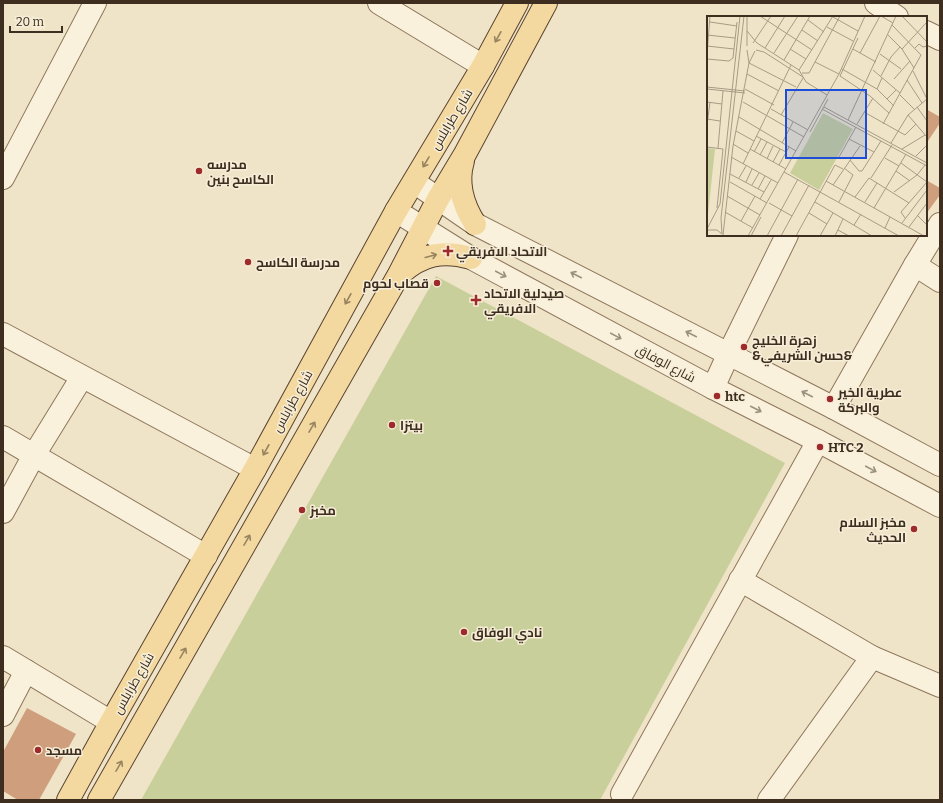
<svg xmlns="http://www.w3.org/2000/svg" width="943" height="803" font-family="Bitter,Cairo,serif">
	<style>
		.green { fill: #c9cf9b }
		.building { fill: #cf9f7d }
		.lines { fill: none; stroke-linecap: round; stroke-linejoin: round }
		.minor-casing { stroke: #8d765c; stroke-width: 24 }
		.major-casing { stroke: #5b4430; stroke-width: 24 }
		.minor { stroke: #faf1dc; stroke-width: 22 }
		.major { stroke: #f3d9a0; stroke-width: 22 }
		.oneway { stroke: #988460 }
		.oneway2 { stroke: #9c907e }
		.poi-dot { fill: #9e2a2b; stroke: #f7eed8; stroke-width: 1.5 }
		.labels { text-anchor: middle; stroke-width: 3; stroke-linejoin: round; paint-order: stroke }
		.street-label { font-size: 13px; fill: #3d2e20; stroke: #f7eed8 }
		.poi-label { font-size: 13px; font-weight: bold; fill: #3d2e20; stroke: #f7eed8; text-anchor: start }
		.inset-road { fill: none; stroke: #a89b85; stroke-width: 1 }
		.view { fill: #1d4ed8; fill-opacity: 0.15; stroke: #1d4ed8; stroke-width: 2 }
		.inset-edge { fill: none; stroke: #3d2e20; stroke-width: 2 }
	</style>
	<rect width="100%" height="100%" fill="#f0e4c8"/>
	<path class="green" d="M 436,276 L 785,463 L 600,800 L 141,800 Z"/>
	<g class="building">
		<path d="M 926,109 L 940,117 L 940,123 L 926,144 Z"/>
		<path d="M 926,180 L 940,188 L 940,195 L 926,214 Z"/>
		<path d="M 27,708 L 76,734 L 39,800 L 18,800 L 3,791 L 3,752 Z"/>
	</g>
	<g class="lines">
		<g class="minor-casing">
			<g id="minor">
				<path d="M 379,3 L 483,66"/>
				<path d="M 876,3 L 897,17"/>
				<path d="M 926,32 L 940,39"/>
				<path d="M 3,178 L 95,3"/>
				<path d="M 414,182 L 475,224 L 834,408 L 940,465"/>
				<path d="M 396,211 L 471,258 L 713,388 L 818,441 L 940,506"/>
				<path d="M 915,265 L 940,281"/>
				<path d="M 3,334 L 255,469"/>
				<path d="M 713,388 L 729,353 L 787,235"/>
				<path d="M 834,408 L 915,265 L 940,224"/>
				<path d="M 3,437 L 206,556"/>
				<path d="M 3,512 L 34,455 L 82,377"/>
				<path d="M 740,580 L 872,657 L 940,686"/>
				<path d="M 3,657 L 111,722"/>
				<path d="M 3,715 L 26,671"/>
				<path d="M 622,794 L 818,441"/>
				<path d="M 769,800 L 872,657"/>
			</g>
		</g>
		<g class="major-casing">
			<g id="major">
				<path d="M 463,161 C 456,184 463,205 475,224"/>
				<path d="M 400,274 C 422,254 443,250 471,258"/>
				<path d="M 68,800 L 111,722 L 255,469 L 396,211 L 483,66 L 517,3"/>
				<path d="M 99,800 L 398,276 L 438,199 L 465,154 L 546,3"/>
			</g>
		</g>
		<use href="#minor" class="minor"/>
		<use href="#major" class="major"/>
	</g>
	<defs><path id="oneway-shaft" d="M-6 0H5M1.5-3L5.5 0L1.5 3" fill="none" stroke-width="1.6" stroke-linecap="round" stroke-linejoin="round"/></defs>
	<g class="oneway">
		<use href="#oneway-shaft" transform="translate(498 37) rotate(119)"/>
		<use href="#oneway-shaft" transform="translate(426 162) rotate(121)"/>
		<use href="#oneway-shaft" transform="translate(431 256) rotate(-15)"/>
		<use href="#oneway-shaft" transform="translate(348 299) rotate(119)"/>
		<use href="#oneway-shaft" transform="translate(312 427) rotate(-60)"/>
		<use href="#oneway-shaft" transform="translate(266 450) rotate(119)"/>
		<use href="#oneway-shaft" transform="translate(247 540) rotate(-60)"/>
		<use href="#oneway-shaft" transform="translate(183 653) rotate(-60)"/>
		<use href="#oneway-shaft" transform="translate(119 766) rotate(-60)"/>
	</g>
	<g class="oneway2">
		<use href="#oneway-shaft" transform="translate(501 274) rotate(28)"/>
		<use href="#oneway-shaft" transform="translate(576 275) rotate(-153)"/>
		<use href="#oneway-shaft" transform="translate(691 334) rotate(-153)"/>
		<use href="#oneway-shaft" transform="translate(616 336) rotate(28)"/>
		<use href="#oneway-shaft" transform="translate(807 394) rotate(-153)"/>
		<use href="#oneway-shaft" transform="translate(756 409) rotate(27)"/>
		<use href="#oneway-shaft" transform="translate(871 469) rotate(28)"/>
	</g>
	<g class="poi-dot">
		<circle cx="199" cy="171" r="4"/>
		<path d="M446 245h4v4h4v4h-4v4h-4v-4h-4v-4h4z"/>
		<circle cx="248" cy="262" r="4"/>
		<circle cx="437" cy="283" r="4"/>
		<path d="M474 294h4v4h4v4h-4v4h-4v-4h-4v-4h4z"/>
		<circle cx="744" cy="347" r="4"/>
		<circle cx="717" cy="396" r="4"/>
		<circle cx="830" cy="399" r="4"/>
		<circle cx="392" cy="425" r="4"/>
		<circle cx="820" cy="447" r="4"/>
		<circle cx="302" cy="510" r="4"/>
		<circle cx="914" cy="529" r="4"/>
		<circle cx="464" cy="632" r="4"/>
		<circle cx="38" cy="750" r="4"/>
	</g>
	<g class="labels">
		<g class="street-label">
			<text transform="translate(451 119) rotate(-59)" y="5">شارع طرابلس</text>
			<text transform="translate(666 363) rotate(28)" y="5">شارع الوفاق</text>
			<text transform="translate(292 401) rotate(-61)" y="5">شارع طرابلس</text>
			<text transform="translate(133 683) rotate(-60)" y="5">شارع طرابلس</text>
		</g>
		<g class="poi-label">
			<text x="207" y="169">مدرسه<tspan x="207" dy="15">الكاسح بنين</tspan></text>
			<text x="456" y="256">الاتحاد الافريقي</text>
			<text x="256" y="267">مدرسة الكاسح</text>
			<text x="429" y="288" text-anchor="end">قصاب لحوم</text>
			<text x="484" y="298">صيدلية الاتحاد<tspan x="484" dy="15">الافريقي</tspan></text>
			<text x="752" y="345">زهرة الخليج<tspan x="752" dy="15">&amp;حسن الشريفي&amp;</tspan></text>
			<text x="838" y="397">عطرية الخير<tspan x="838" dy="15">والبركة</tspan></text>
			<text x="725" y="401">htc</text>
			<text x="400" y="430">بيتزا</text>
			<text x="828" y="452">HTC 2</text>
			<text x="310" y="515">مخبز</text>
			<text x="906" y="527" text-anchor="end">مخبز السلام<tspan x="906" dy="15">الحديث</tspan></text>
			<text x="472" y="637">نادي الوفاق</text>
			<text x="46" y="755">مسجد</text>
		</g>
	</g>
	<g transform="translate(707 16)">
		<rect width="220" height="220" fill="#f0e4c8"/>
		<path d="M 116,97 L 146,113 L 112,174 L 83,157 ZM 0,132 L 8,133 L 1,198 L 0,198 Z" fill="#c9cf9b"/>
		<path class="inset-road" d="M 40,0 L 40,30M 53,0 L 105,34M 174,0 L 186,7M 195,0 L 220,26M 126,1 L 151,15M 101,4 L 117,16M 3,6 L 30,10M 120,11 L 146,25M 95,14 L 111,25M 40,15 L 50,27 L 92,54 L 99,66 L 120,79M 0,19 L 28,22M 181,19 L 195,33 L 207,52M 46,27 L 64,0M 0,30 L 27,33M 58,32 L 78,0M 208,32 L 212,28 L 216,31 L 220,30M 83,33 L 99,43M 146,33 L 169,46M 195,33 L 220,6M 40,34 L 42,47M 49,34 L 57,36 L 96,61M 67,37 L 91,0M 153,37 L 173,0M 0,38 L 3,0M 173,38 L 194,53M 0,43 L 22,45 L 26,42 L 30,6M 77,44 L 103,0M 108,46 L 132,58M 42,47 L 89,71M 135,53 L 170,73 L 187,90M 92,54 L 126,0M 166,54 L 193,77M 206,55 L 220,83M 95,57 L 102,57 L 133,0M 40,58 L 72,75M 133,60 L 163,80 L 182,97M 133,60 L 151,22M 174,60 L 184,41 L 193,31M 187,63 L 203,45M 200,64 L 215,87M 0,71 L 38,75M 0,73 L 38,77M 38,73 L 67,89M 170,73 L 175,62M 193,79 L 207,93M 180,83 L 189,74M 0,86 L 15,88M 36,86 L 97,121M 117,91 L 220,147M 210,91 L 220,105M 64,93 L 101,114M 115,93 L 220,150M 157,96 L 198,119 L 209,108M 74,99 L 96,62M 201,99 L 220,121M 32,101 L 89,135M 0,103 L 13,105M 141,104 L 189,0M 150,108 L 166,82M 176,108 L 214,39 L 185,9M 0,109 L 3,86M 29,115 L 47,125M 103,116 L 121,83M 49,120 L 79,136M 142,123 L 167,136M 75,127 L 86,106M 184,127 L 201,99 L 220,83M 26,128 L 41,137M 0,131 L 16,133 L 10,192M 11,132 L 16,75M 43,133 L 79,153M 195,133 L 218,119M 47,136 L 54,123M 53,139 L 60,126M 209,140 L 220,129M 24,141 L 71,167M 132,141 L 149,111M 178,142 L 192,150M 60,143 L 66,130M 143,144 L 152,155 L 155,155 L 174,125M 66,146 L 73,133M 194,147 L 220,166 L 194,196 L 198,202M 36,148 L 84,49M 72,149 L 82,131M 189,155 L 203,165M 77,156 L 192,220M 23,158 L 57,176M 32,162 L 39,150M 164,162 L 185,129M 119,165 L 217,220M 23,166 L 60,187M 39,166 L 45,153M 45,169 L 52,157M 126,169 L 153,130M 51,173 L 58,160M 187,176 L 210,159 L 218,149M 20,180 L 53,199M 148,181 L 162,162 L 202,187M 53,183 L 64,164M 108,186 L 165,220M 132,186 L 146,159 L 137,152M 158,186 L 170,167M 62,187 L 85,200M 167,192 L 199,138M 18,196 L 46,212M 102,197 L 120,208M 210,199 L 220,209M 34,205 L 48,180M 195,207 L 220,174M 147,209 L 154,198M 202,211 L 220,187M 178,212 L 183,201M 0,213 L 13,188 L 33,0M 0,214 L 10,214 L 15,218M 131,214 L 142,220M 15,218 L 14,202 L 37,0M 16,219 L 26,130 L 42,47 L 48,35M 41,220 L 132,58 L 158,0M 44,220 L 54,201M 60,220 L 91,163M 74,220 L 102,169M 89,220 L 128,149 L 136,153M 113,220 L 126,197M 128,220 L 136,203"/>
		<path class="view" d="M 79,74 L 159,74 L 159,142 L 79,142 Z"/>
		<rect width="220" height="220" class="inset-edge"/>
	</g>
	<rect width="943" height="803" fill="none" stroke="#3d2e20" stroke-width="8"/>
	<path d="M10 26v6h52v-6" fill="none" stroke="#3d2e20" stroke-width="2"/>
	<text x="16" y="26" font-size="12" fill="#3d2e20" stroke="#f7eed8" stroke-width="3" paint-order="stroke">20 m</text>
</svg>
